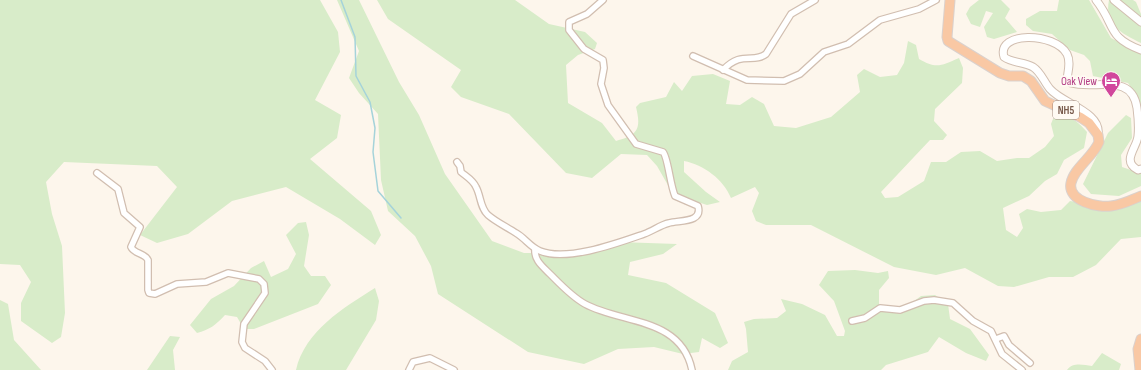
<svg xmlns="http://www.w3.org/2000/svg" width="1141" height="370" font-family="'Sofia Sans Condensed',sans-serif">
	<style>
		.green { fill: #d8ecc9 }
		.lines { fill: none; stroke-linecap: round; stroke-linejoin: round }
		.stream { stroke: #a5d3da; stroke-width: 1.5 }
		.minor-casing { stroke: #d1beb0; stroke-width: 8 }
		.tertiary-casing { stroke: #d1beb0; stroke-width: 9 }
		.trunk-casing { stroke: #dad1cd; stroke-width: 11 }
		.minor { stroke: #fff; stroke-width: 5.5 }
		.tertiary { stroke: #fff; stroke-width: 7 }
		.trunk { stroke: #f9c8a4; stroke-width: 9 }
		.labels { text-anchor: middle; stroke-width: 3.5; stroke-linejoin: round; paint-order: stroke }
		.shield { fill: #fffaf3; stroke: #a28b7f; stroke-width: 1 }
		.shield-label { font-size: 11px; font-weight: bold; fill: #7a5c4d }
		.hotel-label { font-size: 12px; fill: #b23c85; stroke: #fffaf3; text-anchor: end }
	</style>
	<rect width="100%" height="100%" fill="#fdf6ec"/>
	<g class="green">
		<path d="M 0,0 L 320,0 L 338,32 L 340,52 L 315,100 L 341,115 L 337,138 L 310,159 L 371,211 L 381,235 L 375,245 L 340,219 L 286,187 L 232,201 L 188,234 L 157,243 L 140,235 L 177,187 L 157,166 L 64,162 L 46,182 L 52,214 L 62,246 L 65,313 L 61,337 L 52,343 L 21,321 L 21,303 L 31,282 L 20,265 L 0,264 Z"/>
		<path d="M 337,0 L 359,0 L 399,82 L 419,115 L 445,174 L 492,241 L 524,253 L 562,253 L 596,250 L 619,242 L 677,244 L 663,254 L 630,262 L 628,275 L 666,283 L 715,313 L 728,343 L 720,348 L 702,338 L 699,352 L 683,354 L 654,347 L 618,349 L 584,364 L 528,352 L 438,294 L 431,266 L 415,236 L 388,211 L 381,180 L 378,114 L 359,93 L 349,78 L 359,51 Z"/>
		<path d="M 377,0 L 515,0 L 549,24 L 585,32 L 597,43 L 595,49 L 578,55 L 566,65 L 568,103 L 602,123 L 616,141 C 639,135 641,128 636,107 L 640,103 L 666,97 L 674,82 L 682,91 L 692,76 L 713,74 L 730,81 L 726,104 L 740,105 L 752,97 L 764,104 L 774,126 L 796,128 L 831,117 L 860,92 L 857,75 L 864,69 L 880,77 L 897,75 L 904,63 L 908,41 L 916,45 L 919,59 C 936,69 941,66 959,58 L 963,68 L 962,83 L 935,109 L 934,121 L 947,135 L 943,140 L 930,140 L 881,192 L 885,198 L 898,197 L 924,181 L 931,162 L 946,162 L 961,152 L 980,151 L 997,161 L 1017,158 L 1029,158 L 1045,147 L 1054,136 L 1051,124 L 1053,119 C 1069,113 1076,120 1087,132 L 1084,148 L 1064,160 L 1057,174 L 1045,181 L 1029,196 L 1003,208 L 1006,230 L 1017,237 L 1023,228 L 1019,214 L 1027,209 L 1041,212 L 1061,210 L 1070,201 L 1107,207 L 1141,200 L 1141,237 L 1121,239 L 1096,265 L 1073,277 L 1049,277 L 1014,287 L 998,286 L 965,268 L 936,275 L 894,267 L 811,225 L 766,225 L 756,221 L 752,211 L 759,193 L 755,187 L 731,198 C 723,179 704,165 684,161 L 684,172 L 706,192 L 720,202 L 707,205 L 673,194 L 657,166 L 647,155 L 621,154 L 592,178 L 566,173 L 509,114 L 461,97 L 451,87 L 461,70 L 388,19 Z"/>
		<path d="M 979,0 L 1001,0 L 1010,9 L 1005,18 L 1017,32 L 994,39 L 987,37 L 984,27 L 993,13 L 986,11 L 980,27 L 971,24 L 966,14 L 970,7 Z"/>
		<path d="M 1059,0 L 1089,0 L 1111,38 L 1141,54 L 1141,113 L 1134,92 L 1128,83 L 1093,76 L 1090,61 L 1084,55 L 1070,50 L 1052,34 L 1033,31 L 1026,25 L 1026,19 L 1040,11 L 1057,11 Z"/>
		<path d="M 1109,0 L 1133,0 L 1136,2 L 1141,14 L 1141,43 C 1121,33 1104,25 1109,0 Z"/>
		<path d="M 1126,115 L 1131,118 L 1132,138 L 1121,155 L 1122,167 L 1131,170 L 1141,165 L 1141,186 L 1119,196 L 1091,194 L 1083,184 L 1108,133 Z"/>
		<path d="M 306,222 L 309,235 L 304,266 L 311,276 L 325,276 L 331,285 L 318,304 L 254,329 L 244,329 L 237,317 L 225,315 C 216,325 209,330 197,333 L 190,325 L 211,299 L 234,286 L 251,268 L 264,261 L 271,277 L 288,269 L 296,254 L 286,235 L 298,223 Z"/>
		<path d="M 855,270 L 878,273 L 888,271 L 889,278 L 879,290 L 879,304 L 898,313 L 921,296 L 935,295 L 948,304 L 950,319 L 970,329 L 989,355 L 986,361 L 966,353 L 939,337 L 928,352 L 886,365 L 881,370 L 728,370 L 732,361 L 748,352 L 746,329 L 744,322 L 754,319 L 777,318 L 786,311 L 781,299 L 802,304 L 825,315 L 837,336 L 844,336 L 845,331 L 834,301 L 819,285 L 828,271 Z"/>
		<path d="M 375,288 L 379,301 L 376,320 L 346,370 L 296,370 C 305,331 343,308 375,288 Z"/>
		<path d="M 0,300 L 8,304 L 14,340 L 41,370 L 0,370 Z"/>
		<path d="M 170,336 L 180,337 L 173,350 L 175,370 L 147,370 Z"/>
		<path d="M 1102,353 L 1121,364 L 1119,370 L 1067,370 C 1073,362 1083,365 1092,366 Z"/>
	</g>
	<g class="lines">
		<path class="stream" d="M 341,0 L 355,37 L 356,76 L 370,102 L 375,128 L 373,152 L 378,191 L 401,218"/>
		<g class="minor-casing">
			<g id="minor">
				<path d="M 693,56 L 747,80 L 784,81 L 800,74 L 824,52 L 848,44 L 880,20 L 919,9 L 936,0"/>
				<path d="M 723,70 C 742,50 753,64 766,54 L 791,14 L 815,0"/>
				<path d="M 457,162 L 460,166 L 461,172 C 467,177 473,180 476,187 C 481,196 480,208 488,215 C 496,222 507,227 516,233 C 525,238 530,247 540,251 C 567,262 618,243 644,234 C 653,231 660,225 669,223 C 680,220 703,223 698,206 L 675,196 C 670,185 668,157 663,152 L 636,144 L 608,105 L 601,84 L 604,68 L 603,60 L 584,49 L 569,30 L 569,22 L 587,14 L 603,0"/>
				<path d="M 97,173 L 118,189 L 124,213 L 140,227 L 131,247 C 134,254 145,253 148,260 L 148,290 L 149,293 L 155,294 L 177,284 L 206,282 L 228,273 L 259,279 L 264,284 L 265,293 L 244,324 L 242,342 L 245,348 L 265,361 L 272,370"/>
				<path d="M 535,249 C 534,260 542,266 550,274 C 560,284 572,297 585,304 C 622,324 681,317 692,370"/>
				<path d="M 852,321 L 865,318 L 880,308 L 900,310 L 924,301 L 934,300 L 953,303 L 973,321 L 991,331 L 1002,354 L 1022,370"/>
				<path d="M 996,339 L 1004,336 L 1009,345 L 1030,363"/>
				<path d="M 409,370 L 413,362 L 430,358 L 454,370"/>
			</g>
		</g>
		<g class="tertiary-casing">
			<g id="tertiary">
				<path d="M 1096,0 C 1116,25 1106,37 1141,50"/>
				<path d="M 1114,0 L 1141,22"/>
				<path d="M 1098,135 C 1102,112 1063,104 1050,89 C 1044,82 1041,72 1033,67 C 1024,62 1012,63 1004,57 C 996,31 1055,32 1067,54 C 1071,62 1068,71 1067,79 L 1071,83 C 1095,90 1132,72 1137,108 C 1138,116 1139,127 1138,136 C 1137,148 1121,161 1138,170 L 1141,169"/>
			</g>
		</g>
		<g class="trunk-casing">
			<g id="trunk">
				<path d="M 950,0 L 947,37 L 948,41 L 1000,73 L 1009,76 L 1023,76 L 1031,81 L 1045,101 L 1080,117 L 1089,123 L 1098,135 L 1099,142 C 1093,157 1074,168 1071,183 C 1067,201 1098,208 1111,206 C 1122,205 1131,200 1141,196"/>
				<path d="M 1140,370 L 1138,349 L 1141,339"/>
			</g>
		</g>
		<use href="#minor" class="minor"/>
		<use href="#tertiary" class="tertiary"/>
		<use href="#trunk" class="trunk"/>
	</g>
	<defs>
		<g id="hotel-pin" transform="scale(1)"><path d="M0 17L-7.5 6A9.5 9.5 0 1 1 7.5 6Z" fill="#d1479c" stroke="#fffaf3"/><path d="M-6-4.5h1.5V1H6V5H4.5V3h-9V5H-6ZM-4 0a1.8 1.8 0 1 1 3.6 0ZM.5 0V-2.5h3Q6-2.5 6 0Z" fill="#fff"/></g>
	</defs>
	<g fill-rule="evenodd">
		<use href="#hotel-pin" x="1111" y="81"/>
	</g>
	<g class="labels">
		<rect class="shield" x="1053" y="101" width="26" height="18" rx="3"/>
		<g class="shield-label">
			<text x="1066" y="114">NH5</text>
		</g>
		<g class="hotel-label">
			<text x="1097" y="85">Oak View</text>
		</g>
	</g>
</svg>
